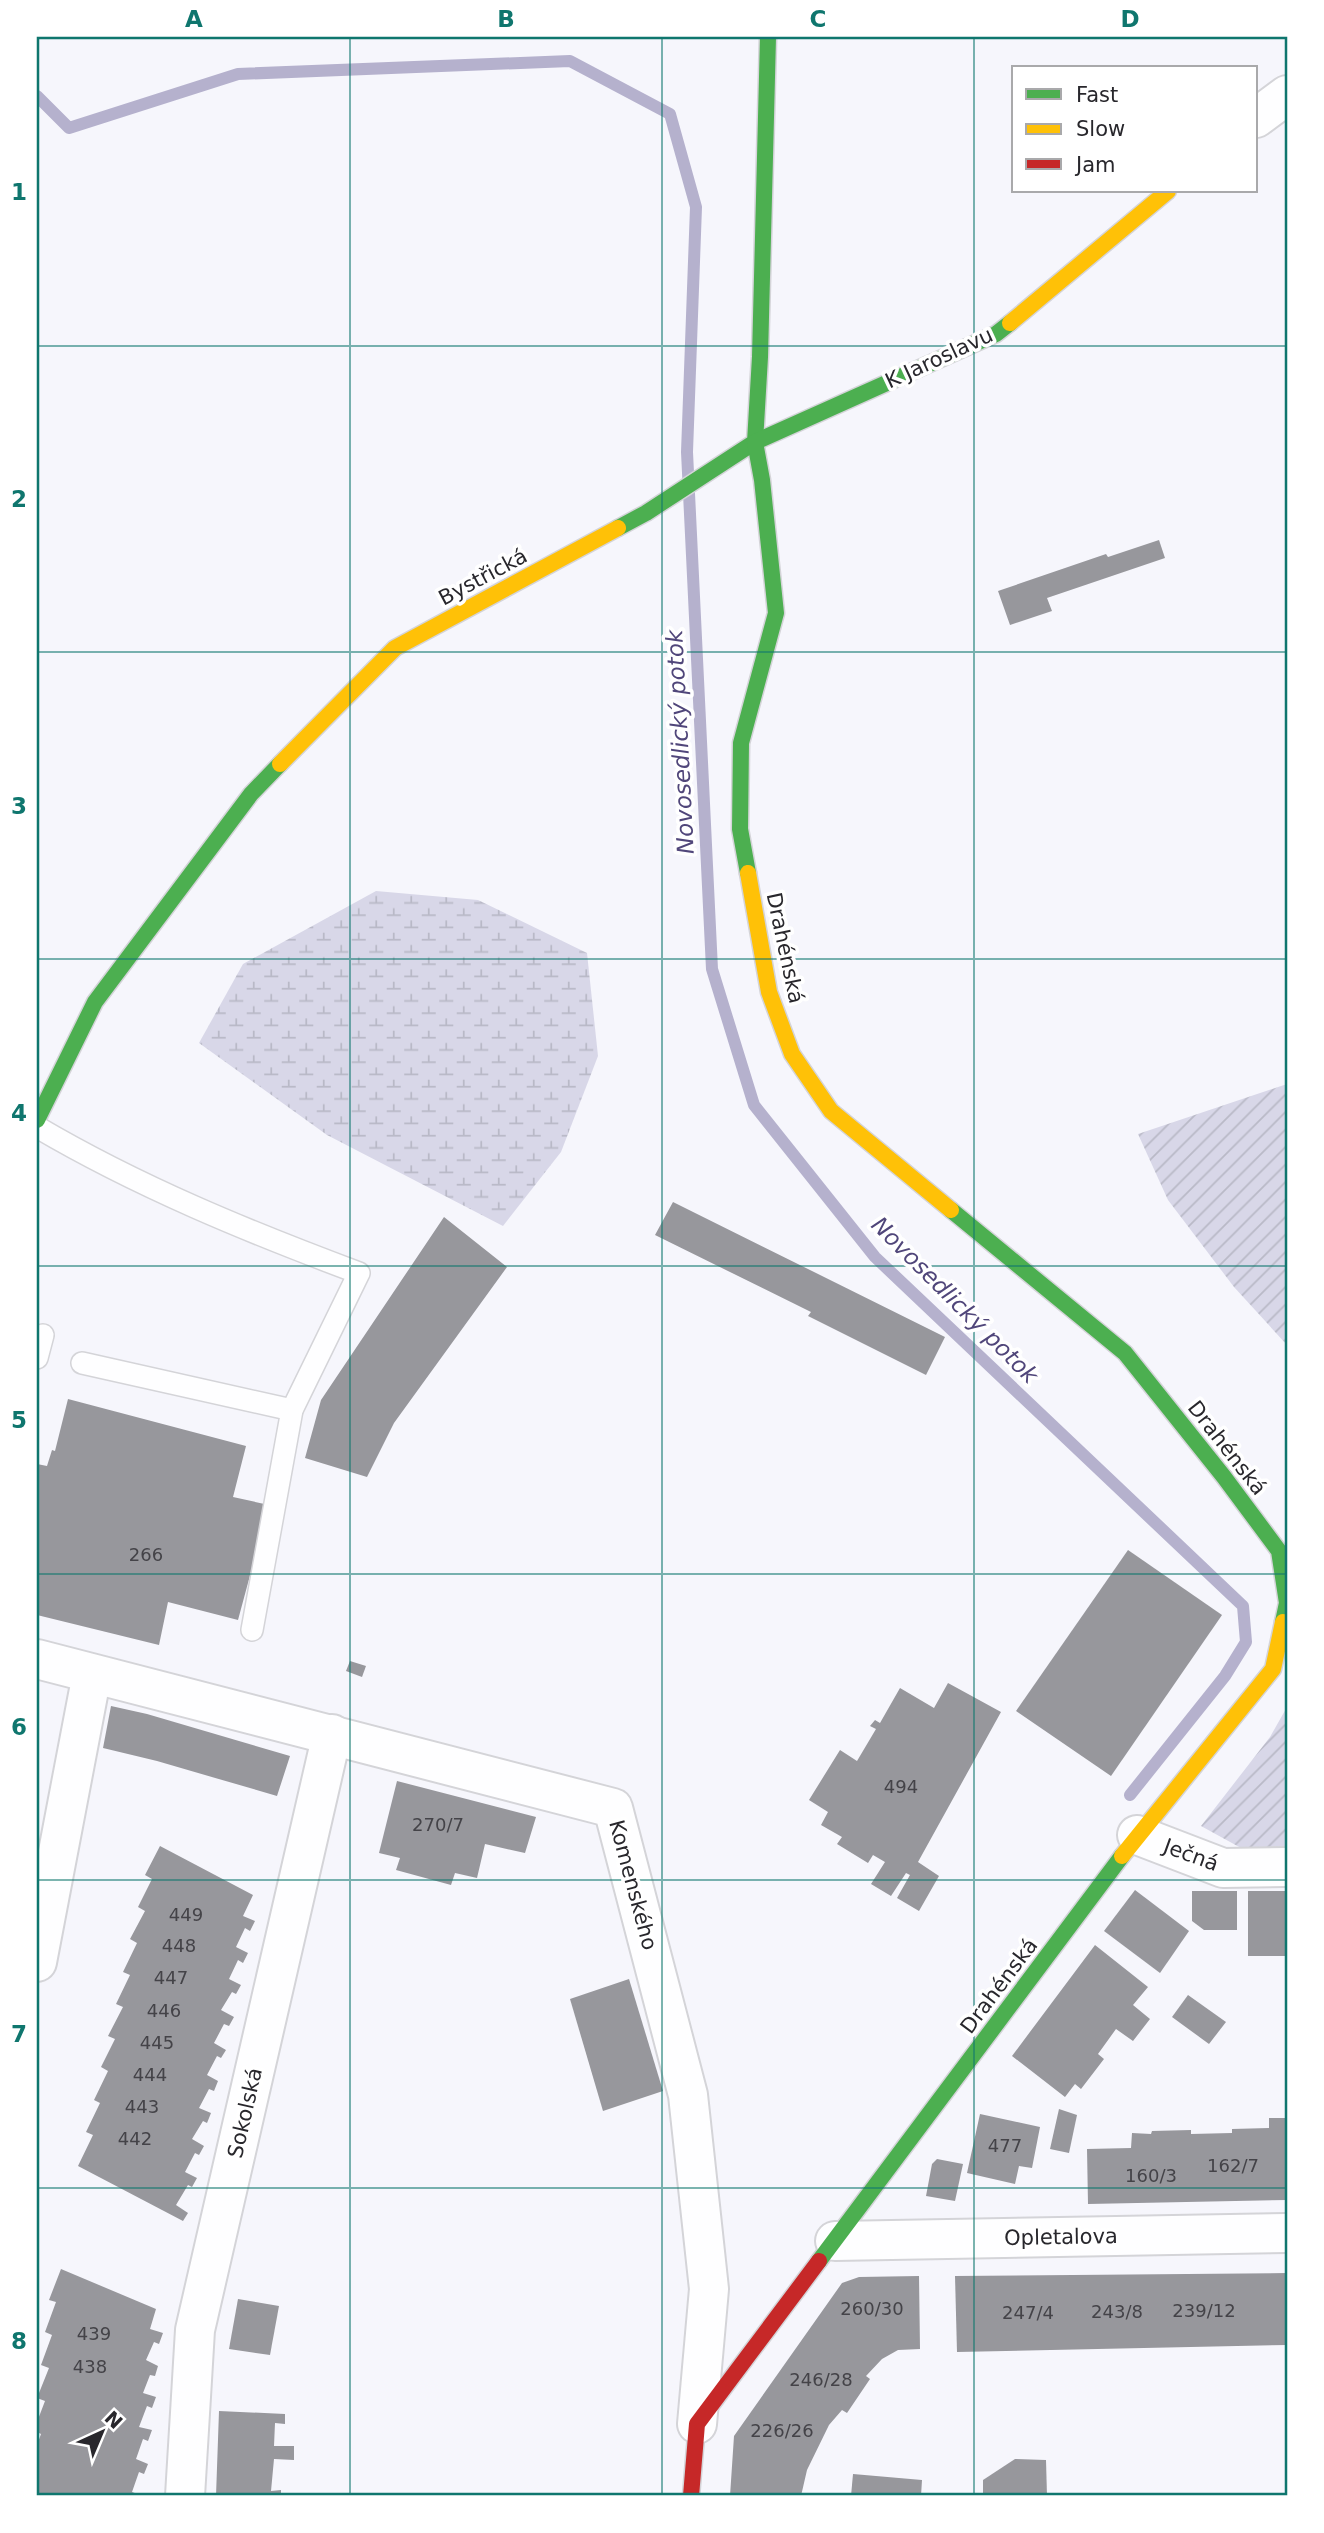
<svg xmlns="http://www.w3.org/2000/svg" width="1324" height="2533" font-family="'DejaVu Sans',sans-serif">
	<style>
		.wetland { fill: url(#wetland-marsh) }
		.garden { fill: url(#garden-furrows) }
		.lines { fill: none; stroke-linecap: round; stroke-linejoin: round }
		.stream { stroke: #b5b1cd; stroke-width: 12 }
		.building { fill: #97979c }
		.lane-casing { stroke: #d4d4d8; stroke-width: 24 }
		.street-casing { stroke: #d4d4d8; stroke-width: 42 }
		.fast-casing { stroke: #d4d4d8; stroke-width: 19 }
		.slow-casing { stroke: #d4d4d8; stroke-width: 19 }
		.jam-casing { stroke: #d4d4d8; stroke-width: 19 }
		.lane { stroke: #fefeff; stroke-width: 21 }
		.street { stroke: #fefeff; stroke-width: 38 }
		.fast { stroke: #4caf50; stroke-width: 16 }
		.slow { stroke: #ffc107; stroke-width: 16 }
		.jam { stroke: #c62828; stroke-width: 16 }
		.grid { fill: none; stroke: #0f766e; stroke-width: 2; stroke-opacity: 0.55 }
		.labels { text-anchor: middle; stroke-width: 7; stroke-linejoin: round; paint-order: stroke }
		.number-label { font-size: 18px; fill: #444348 }
		.street-label { font-size: 21px; fill: #28272c; stroke: #fff }
		.water-label { font-size: 23px; font-style: italic; fill: #50467a; stroke: #fff }
		.neatline { fill: none; stroke: #0f766e; stroke-width: 2.5 }
		.grid-label { font-size: 23px; text-anchor: middle; font-weight: bold; fill: #0f766e }
	</style>
	<defs>
		<pattern id="wetland-marsh" width="20" height="14" patternUnits="userSpaceOnUse" patternTransform="scale(1.75)"><rect width="20" height="14" fill="#d8d7e8"/><path d="M1 5h8M5 5V1M11 12h8M15 12V8" fill="none" stroke="#b9b9c7"/></pattern>
		<pattern id="garden-furrows" width="10" height="10" patternUnits="userSpaceOnUse" patternTransform="scale(1.75)"><rect width="10" height="10" fill="#d8d7e8"/><path d="M-1 1l2-2M0 10L10 0M9 11l2-2" fill="none" stroke="#b9b9c7"/></pattern>
	</defs>
	<rect width="100%" height="100%" fill="#f6f6fc"/>
	<path class="wetland" d="M 376,891 L 478,900 L 587,953 L 598,1056 L 561,1152 L 503,1226 L 327,1135 L 199,1043 L 243,964 Z"/>
	<g class="garden">
		<path d="M 1287,1084 L 1287,1345 L 1234,1287 L 1168,1200 L 1138,1134 Z"/>
		<path d="M 1287,1707 L 1287,1848 L 1241,1848 L 1201,1826 L 1270,1737 Z"/>
	</g>
	<g class="lines">
		<path class="stream" d="M 37,96 L 69,128 L 238,74 L 570,61 L 670,114 L 696,207 L 687,452 L 712,969 L 754,1105 L 875,1257 L 1243,1606 L 1246,1642 L 1225,1676 L 1130,1795"/>
	</g>
	<g class="building">
		<path d="M 1159,540 L 1165,558 L 1047,598 L 1052,611 L 1010,625 L 998,591 L 1106,554 L 1108,557 Z"/>
		<path d="M 673,1202 L 945,1337 L 926,1375 L 808,1316 L 811,1312 L 655,1235 Z"/>
		<path d="M 444,1217 L 507,1267 L 394,1423 L 367,1477 L 305,1458 L 321,1400 Z"/>
		<path d="M 68,1399 L 246,1446 L 233,1497 L 269,1505 L 238,1620 L 168,1602 L 159,1645 L 37,1615 L 37,1464 L 47,1466 L 52,1450 L 55,1451 Z"/>
		<path d="M 1128,1550 L 1222,1615 L 1111,1776 L 1016,1711 Z"/>
		<path d="M 350,1661 L 366,1666 L 362,1677 L 346,1671 Z"/>
		<path d="M 948,1683 L 1001,1712 L 918,1862 L 939,1876 L 919,1911 L 897,1898 L 910,1875 L 906,1873 L 891,1896 L 871,1884 L 885,1862 L 873,1855 L 868,1863 L 837,1844 L 842,1837 L 821,1825 L 828,1812 L 809,1800 L 840,1750 L 857,1761 L 876,1729 L 870,1726 L 875,1720 L 880,1723 L 900,1688 L 934,1708 Z"/>
		<path d="M 111,1706 L 147,1714 L 290,1756 L 277,1796 L 157,1761 L 103,1748 Z"/>
		<path d="M 397,1781 L 536,1817 L 525,1853 L 485,1844 L 477,1878 L 455,1873 L 451,1885 L 396,1870 L 400,1858 L 379,1853 Z"/>
		<path d="M 160,1846 L 253,1895 L 243,1916 L 255,1921 L 250,1931 L 245,1928 L 236,1947 L 248,1953 L 243,1963 L 238,1960 L 229,1979 L 241,1985 L 236,1994 L 232,1992 L 221,2010 L 234,2017 L 229,2026 L 224,2024 L 214,2043 L 226,2050 L 221,2058 L 217,2056 L 207,2075 L 218,2081 L 214,2091 L 209,2089 L 199,2108 L 211,2113 L 207,2123 L 203,2121 L 192,2139 L 204,2146 L 199,2155 L 195,2153 L 185,2172 L 197,2178 L 192,2187 L 188,2185 L 176,2205 L 188,2213 L 183,2221 L 78,2166 L 93,2135 L 86,2132 L 100,2103 L 94,2100 L 108,2071 L 101,2067 L 115,2039 L 108,2036 L 123,2007 L 116,2004 L 130,1975 L 123,1972 L 137,1943 L 130,1939 L 145,1911 L 138,1907 L 152,1879 L 145,1875 Z"/>
		<path d="M 1135,1890 L 1189,1931 L 1160,1973 L 1104,1931 Z"/>
		<path d="M 1192,1891 L 1237,1891 L 1237,1930 L 1204,1930 L 1192,1921 Z"/>
		<rect x="1248" y="1891" width="39" height="65"/>
		<path d="M 1095,1945 L 1148,1987 L 1133,2005 L 1150,2019 L 1133,2041 L 1116,2029 L 1098,2054 L 1104,2059 L 1081,2089 L 1075,2084 L 1065,2097 L 1012,2056 Z"/>
		<path d="M 629,1979 L 663,2091 L 603,2111 L 570,1999 Z"/>
		<path d="M 1188,1995 L 1226,2022 L 1209,2044 L 1172,2017 Z"/>
		<path d="M 1059,2109 L 1077,2115 L 1069,2153 L 1050,2149 Z"/>
		<path d="M 980,2114 L 1040,2127 L 1032,2168 L 1019,2166 L 1015,2184 L 967,2173 Z"/>
		<path d="M 1269,2118 L 1287,2118 L 1287,2200 L 1088,2204 L 1087,2149 L 1131,2148 L 1132,2133 L 1151,2134 L 1152,2131 L 1191,2130 L 1191,2134 L 1232,2133 L 1232,2129 L 1269,2128 Z"/>
		<path d="M 937,2159 L 963,2164 L 955,2201 L 926,2196 L 932,2164 Z"/>
		<path d="M 61,2269 L 156,2309 L 150,2329 L 163,2333 L 159,2344 L 154,2342 L 146,2360 L 158,2366 L 155,2376 L 150,2375 L 143,2393 L 156,2397 L 152,2408 L 147,2406 L 139,2427 L 152,2430 L 148,2441 L 143,2439 L 136,2459 L 148,2464 L 144,2474 L 139,2472 L 132,2492 L 143,2496 L 37,2496 L 37,2445 L 41,2434 L 37,2432 L 37,2422 L 45,2401 L 37,2398 L 49,2368 L 41,2365 L 52,2335 L 45,2332 L 56,2302 L 49,2300 Z"/>
		<path d="M 1287,2273 L 1287,2345 L 957,2352 L 955,2276 Z"/>
		<path d="M 919,2276 L 920,2349 L 898,2350 L 882,2359 L 866,2376 L 870,2379 L 847,2413 L 842,2410 L 829,2425 L 807,2470 L 801,2496 L 730,2496 L 734,2436 L 842,2283 L 859,2277 Z"/>
		<path d="M 238,2299 L 279,2306 L 270,2355 L 229,2349 Z"/>
		<path d="M 219,2411 L 285,2414 L 285,2424 L 275,2423 L 274,2446 L 294,2446 L 294,2460 L 274,2459 L 271,2491 L 281,2490 L 281,2496 L 216,2496 Z"/>
		<path d="M 1015,2459 L 1046,2460 L 1047,2496 L 983,2496 L 983,2480 Z"/>
		<path d="M 853,2474 L 922,2480 L 921,2496 L 851,2496 Z"/>
	</g>
	<g class="lines">
		<g class="lane-casing">
			<g id="lane">
				<path d="M 37,1127 C 139,1187 249,1232 359,1273 L 292,1410 L 252,1630"/>
				<path d="M 37,1358 L 43,1335"/>
				<path d="M 82,1363 L 292,1410"/>
			</g>
		</g>
		<g class="street-casing">
			<g id="street">
				<path d="M 1256,118 L 1287,95"/>
				<path d="M 37,1659 L 613,1808 L 688,2095 L 709,2289 L 697,2424"/>
				<path d="M 1137,1835 L 1223,1868 L 1287,1867"/>
				<path d="M 37,1962 L 92,1674"/>
				<path d="M 835,2241 L 1287,2233"/>
				<path d="M 185,2496 L 195,2330 L 332,1734"/>
			</g>
		</g>
		<g class="fast-casing">
			<g id="fast">
				<path d="M 618,528 L 646,513 L 755,442 L 760,357 L 768,37"/>
				<path d="M 748,873 L 740,829 L 741,743 L 776,613 L 762,480 L 755,442 L 996,334 L 1010,323"/>
				<path d="M 37,1120 L 95,1002 L 251,794 L 280,764"/>
				<path d="M 951,1210 L 1125,1353 L 1224,1477 L 1279,1551 L 1287,1603 L 1283,1622"/>
				<path d="M 819,2261 L 1122,1856"/>
			</g>
		</g>
		<g class="slow-casing">
			<g id="slow">
				<path d="M 1010,323 L 1168,191"/>
				<path d="M 280,764 L 395,648 L 618,528"/>
				<path d="M 748,873 L 769,992 L 792,1054 L 831,1111 L 951,1210"/>
				<path d="M 1122,1856 L 1273,1669 L 1283,1622"/>
			</g>
		</g>
		<g class="jam-casing">
			<path id="jam" d="M 691,2496 L 697,2424 L 819,2261"/>
		</g>
		<use href="#lane" class="lane"/>
		<use href="#street" class="street"/>
		<use href="#fast" class="fast"/>
		<use href="#slow" class="slow"/>
		<use href="#jam" class="jam"/>
	</g>
	<path class="grid" d="M 350,37 L 350,2496M 662,37 L 662,2496M 974,37 L 974,2496M 37,346 L 1287,346M 37,652 L 1287,652M 37,959 L 1287,959M 37,1266 L 1287,1266M 37,1574 L 1287,1574M 37,1880 L 1287,1880M 37,2188 L 1287,2188"/>
	<g class="labels">
		<g class="number-label">
			<text x="146" y="1561">266</text>
			<text x="901" y="1793">494</text>
			<text x="438" y="1831">270/7</text>
			<text x="186" y="1921">449</text>
			<text x="179" y="1952">448</text>
			<text x="171" y="1984">447</text>
			<text x="164" y="2017">446</text>
			<text x="157" y="2049">445</text>
			<text x="150" y="2081">444</text>
			<text x="142" y="2113">443</text>
			<text x="135" y="2145">442</text>
			<text x="1005" y="2152">477</text>
			<text x="1233" y="2172">162/7</text>
			<text x="1151" y="2182">160/3</text>
			<text x="872" y="2315">260/30</text>
			<text x="1204" y="2317">239/12</text>
			<text x="1117" y="2318">243/8</text>
			<text x="1028" y="2319">247/4</text>
			<text x="94" y="2340">439</text>
			<text x="90" y="2373">438</text>
			<text x="821" y="2386">246/28</text>
			<text x="782" y="2437">226/26</text>
		</g>
		<g class="street-label">
			<text transform="translate(939 358) rotate(-25)" y="7">K Jaroslavu</text>
			<text transform="translate(483 577) rotate(-28)" y="7">Bystřická</text>
			<text transform="translate(785 948) rotate(78)" y="7">Drahénská</text>
			<text transform="translate(1227 1448) rotate(52)" y="7">Drahénská</text>
			<text transform="translate(1191 1855) rotate(20)" y="7">Ječná</text>
			<text transform="translate(633 1885) rotate(75)" y="7">Komenského</text>
			<text transform="translate(999 1986) rotate(-53)" y="7">Drahénská</text>
			<text transform="translate(245 2113) rotate(-77)" y="7">Sokolská</text>
			<text transform="translate(1061 2237) rotate(-1)" y="7">Opletalova</text>
		</g>
		<g class="water-label">
			<text transform="translate(680 742) rotate(-93)" y="8">Novosedlický potok</text>
			<text transform="translate(955 1300) rotate(45)" y="8">Novosedlický potok</text>
		</g>
	</g>
	<rect width="1324" height="2533" fill="none" stroke="#ffffff" stroke-width="77"/>
	<rect x="1012" y="66" width="245" height="126" fill="#ffffff" stroke="#a9a9ab" stroke-width="2"/>
	<rect x="1026" y="89" width="35" height="10" fill="#4caf50" stroke="#a9a9ab" stroke-width="2"/>
	<text x="1076" y="102" font-size="21" fill="#28272c">Fast</text>
	<rect x="1026" y="124" width="35" height="10" fill="#ffc107" stroke="#a9a9ab" stroke-width="2"/>
	<text x="1076" y="136" font-size="21" fill="#28272c">Slow</text>
	<rect x="1026" y="159" width="35" height="10" fill="#c62828" stroke="#a9a9ab" stroke-width="2"/>
	<text x="1076" y="172" font-size="21" fill="#28272c">Jam</text>
	<g transform="translate(102 2432) rotate(44)" stroke="#ffffff" stroke-width="5" paint-order="stroke">
	<path d="M0-5L12 26L0 18L-12 26Z" fill="#28272c"/>
	<text y="-10" font-size="19" font-weight="bold" text-anchor="middle" fill="#28272c">N</text>
	</g>
	<rect x="38" y="38" width="1248" height="2456" class="neatline"/>
	<g class="grid-label">
		<text x="194" y="27">A</text>
		<text x="506" y="27">B</text>
		<text x="818" y="27">C</text>
		<text x="1130" y="27">D</text>
		<text x="19" y="200">1</text>
		<text x="19" y="507">2</text>
		<text x="19" y="814">3</text>
		<text x="19" y="1121">4</text>
		<text x="19" y="1428">5</text>
		<text x="19" y="1735">6</text>
		<text x="19" y="2042">7</text>
		<text x="19" y="2349">8</text>
	</g>
</svg>
